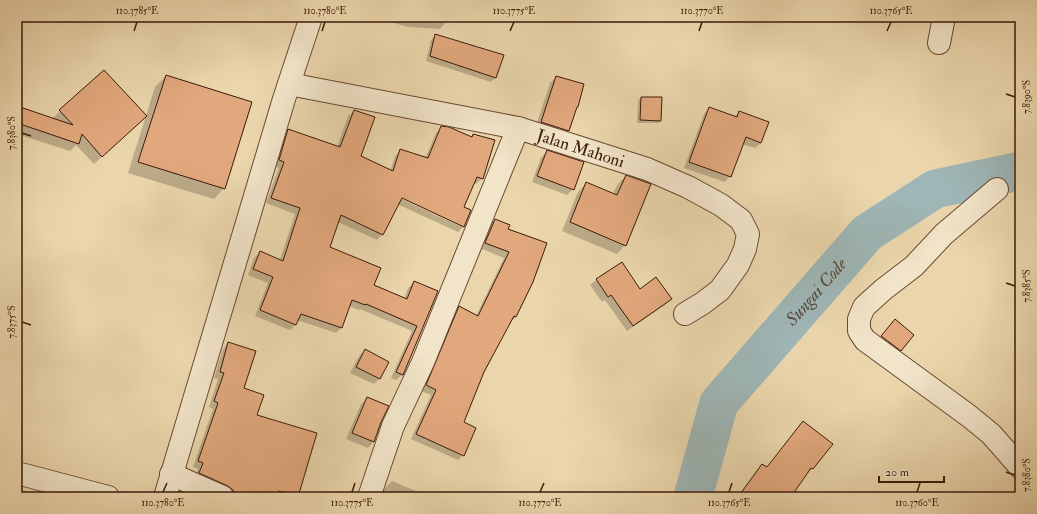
<svg xmlns="http://www.w3.org/2000/svg" width="1037" height="514" font-family="'IM FELL Double Pica',serif">
	<style>
		.shadow { fill: #0003; fill-rule: evenodd }
		.lines { fill: none; stroke-linecap: round; stroke-linejoin: round }
		.river { stroke: #9eb6b6; stroke-width: 39 }
		.building { fill: #e2a87d; stroke: #3b1a09 }
		.minor-casing { stroke: #674932; stroke-width: 24 }
		.minor { stroke: #f2e4c9; stroke-width: 22 }
		.ticks { fill: none; stroke: #3b1a09; stroke-width: 1.5 }
		.labels { text-anchor: middle; stroke-width: 3; stroke-linejoin: round; paint-order: stroke }
		.street-label { font-size: 17px; fill: #3b1a09; stroke: #f2e4c9 }
		.water-label { font-size: 18px; font-style: italic; fill: #59493d; stroke: #f2e4c9 }
		.neatline { fill: none; stroke: #3b1a09; stroke-width: 1.5 }
		.ticks-label { font-size: 10px; text-anchor: middle; fill: #3b1a09 }
	</style>
	<rect width="100%" height="100%" fill="#ebd6ac"/>
	<filter id="stains"><feTurbulence type="fractalNoise" baseFrequency=".005" numOctaves="4"/><feColorMatrix values="0 0 0 0 .2 0 0 0 0 .09 0 0 0 0 .02 0 0 0 .5 -.17"/></filter>
	<radialGradient id="worn" r=".72"><stop offset=".6" stop-color="#630" stop-opacity="0"/><stop offset="1" stop-color="#630" stop-opacity=".3"/></radialGradient>
	<g class="shadow">
		<path d="M 370,17 L 445,17 L 445,23 L 440,29 L 409,27 Z"/>
		<path d="M 435,35 L 496,77 L 491,82 L 426,61 L 431,40 Z"/>
		<path d="M 166,76 L 224,188 L 214,199 L 128,173 L 155,87 Z"/>
		<path d="M 556,77 L 568,130 L 562,136 L 535,128 L 550,83 Z"/>
		<path d="M 641,98 L 660,121 L 658,123 L 637,123 L 638,100 Z"/>
		<path d="M 17,107 L 52,119 L 60,111 L 137,124 L 94,164 L 76,145 L 70,151 L 17,134 Z"/>
		<path d="M 709,108 L 734,117 L 739,112 L 761,143 L 755,148 L 742,144 L 730,176 L 725,182 L 684,168 L 704,114 Z"/>
		<path d="M 354,111 L 359,157 L 390,171 L 395,156 L 401,150 L 425,158 L 436,133 L 442,127 L 470,137 L 473,135 L 482,179 L 476,184 L 473,183 L 463,208 L 464,226 L 458,232 L 397,204 L 382,234 L 377,240 L 338,222 L 329,247 L 373,285 L 404,299 L 408,288 L 414,282 L 436,292 L 402,375 L 396,380 L 391,378 L 412,331 L 360,309 L 359,310 L 349,306 L 342,327 L 336,333 L 297,320 L 296,324 L 290,330 L 255,316 L 268,283 L 248,275 L 254,258 L 260,252 L 280,260 L 295,214 L 266,203 L 279,168 L 274,166 L 283,136 L 288,130 L 337,147 L 348,116 ZM 397,195 L 462,225 L 462,227 L 397,197 Z"/>
		<path d="M 547,151 L 573,189 L 567,195 L 532,182 L 541,157 Z"/>
		<path d="M 626,176 L 625,245 L 617,254 L 562,231 L 578,192 L 587,183 L 613,194 L 617,185 Z"/>
		<path d="M 495,220 L 507,230 L 516,317 L 510,322 L 483,371 L 462,423 L 463,455 L 458,460 L 411,439 L 431,395 L 421,391 L 454,312 L 460,307 L 476,316 L 504,258 L 480,248 L 489,225 Z"/>
		<path d="M 622,263 L 639,290 L 670,299 L 665,305 L 627,331 L 605,300 L 602,302 L 590,285 L 596,280 Z"/>
		<path d="M 895,321 L 901,350 L 895,356 L 876,342 Z"/>
		<path d="M 228,343 L 243,388 L 297,497 L 274,497 L 222,483 L 216,489 L 194,479 L 198,469 L 193,467 L 213,409 L 209,407 L 218,379 L 214,378 L 223,349 Z"/>
		<path d="M 365,350 L 379,379 L 374,384 L 350,373 L 359,356 Z"/>
		<path d="M 367,398 L 380,422 L 373,442 L 368,448 L 346,439 L 361,404 Z"/>
		<path d="M 831,444 L 789,497 L 738,497 L 756,471 L 762,465 L 766,468 Z"/>
		<path d="M 392,481 L 430,497 L 380,497 L 384,489 Z"/>
		<path d="M 17,489 L 36,496 L 42,497 L 17,497 Z"/>
	</g>
	<g class="lines">
		<path class="river" id="s1" d="M 693,497 L 719,403 L 867,233 L 935,189 L 1020,171"/>
	</g>
	<g class="building">
		<path d="M 435,34 L 504,55 L 496,78 L 430,56 Z"/>
		<path d="M 104,70 L 147,116 L 102,157 L 82,134 L 79,144 L 17,123 L 17,106 L 73,125 L 59,110 Z"/>
		<path d="M 166,75 L 252,102 L 225,189 L 138,162 Z"/>
		<path d="M 556,76 L 584,84 L 578,107 L 577,107 L 569,131 L 541,122 Z"/>
		<path d="M 641,97 L 662,97 L 661,121 L 640,120 Z"/>
		<path d="M 709,107 L 737,117 L 739,111 L 769,122 L 761,143 L 746,137 L 731,177 L 689,162 Z"/>
		<path d="M 354,110 L 375,117 L 361,156 L 393,171 L 400,149 L 428,158 L 441,126 L 449,127 L 472,137 L 473,134 L 495,140 L 483,179 L 477,177 L 464,207 L 471,210 L 464,227 L 402,198 L 383,235 L 341,215 L 330,247 L 381,268 L 374,285 L 407,299 L 414,281 L 438,291 L 403,375 L 396,372 L 417,326 L 366,304 L 365,305 L 352,300 L 342,328 L 301,314 L 296,325 L 260,310 L 273,277 L 253,269 L 260,251 L 283,261 L 300,208 L 271,198 L 284,162 L 279,160 L 288,129 L 340,147 Z"/>
		<path d="M 547,150 L 584,162 L 574,190 L 537,176 Z"/>
		<path d="M 626,175 L 651,184 L 626,246 L 570,222 L 586,182 L 617,195 Z"/>
		<path d="M 495,219 L 510,225 L 508,229 L 547,243 L 533,282 L 516,317 L 514,316 L 484,372 L 464,422 L 476,428 L 464,456 L 416,434 L 436,390 L 426,385 L 459,306 L 478,316 L 509,252 L 485,243 Z"/>
		<path d="M 622,262 L 640,289 L 656,277 L 672,299 L 633,326 L 611,295 L 608,297 L 596,279 Z"/>
		<path d="M 895,319 L 914,335 L 901,351 L 881,336 Z"/>
		<path d="M 228,342 L 256,351 L 244,388 L 264,395 L 257,415 L 317,433 L 298,497 L 279,491 L 278,497 L 235,497 L 233,490 L 228,486 L 199,473 L 203,463 L 198,461 L 218,403 L 214,401 L 224,373 L 220,372 Z"/>
		<path d="M 365,349 L 389,362 L 380,379 L 356,367 Z"/>
		<path d="M 367,397 L 389,406 L 381,422 L 374,442 L 352,433 Z"/>
		<path d="M 803,421 L 833,444 L 813,469 L 811,468 L 791,497 L 738,497 L 762,464 L 767,467 Z"/>
	</g>
	<g class="lines">
		<g class="minor-casing">
			<g id="minor">
				<path d="M 939,43 L 944,17"/>
				<path id="s2" d="M 289,84 L 518,128 L 647,169 L 688,187 L 721,205 L 741,220 L 748,234 L 745,249 L 738,265 L 720,290 L 703,303 L 685,314"/>
				<path d="M 997,189 L 944,234 L 914,266 L 884,289 L 864,307 L 859,319 L 859,331 L 865,340 L 969,416 L 991,434 L 1020,467"/>
				<path d="M 17,473 L 108,497"/>
				<path d="M 171,474 L 223,497"/>
				<path d="M 165,497 L 284,99 L 311,17"/>
				<path d="M 369,497 L 393,426 L 423,362 L 518,128"/>
			</g>
		</g>
		<use href="#minor" class="minor"/>
	</g>
	<path class="ticks" d="M 134,31 L 137,22M 322,31 L 325,22M 510,31 L 514,22M 699,31 L 702,22M 887,31 L 891,22M 1006,94 L 1015,97M 22,133 L 31,136M 1006,283 L 1015,286M 22,322 L 31,325M 1006,472 L 1015,475M 163,492 L 167,483M 352,492 L 355,483M 540,492 L 544,483M 729,492 L 732,483M 917,492 L 920,483"/>
	<g class="labels">
		<g class="street-label">
			<text dy="6" stroke="none"><textPath href="#s2" startOffset="299">Jalan Mahoni</textPath></text>
		</g>
		<g class="water-label">
			<text dy="6" stroke="none"><textPath href="#s1" startOffset="245">Sungai Code</textPath></text>
		</g>
	</g>
	<rect width="1037" height="514" fill="none" stroke="#ebd6ac" stroke-width="44"/>
	<path d="M879 476v6h65v-6" fill="none" stroke="#3b1a09" stroke-width="2"/>
	<text x="885" y="476" font-size="12" fill="#3b1a09" stroke="#f2e4c9" stroke-width="3" paint-order="stroke">20 m</text>
	<rect x="22" y="22" width="993" height="470" class="neatline"/>
	<g class="ticks-label">
		<text x="137" y="14">110.3785°E</text>
		<text x="325" y="14">110.3780°E</text>
		<text x="514" y="14">110.3775°E</text>
		<text x="702" y="14">110.3770°E</text>
		<text x="891" y="14">110.3765°E</text>
		<text transform="translate(1026 97) rotate(-90)" y="4">7.8390°S</text>
		<text transform="translate(11 133) rotate(-90)" y="4">7.8380°S</text>
		<text transform="translate(1026 286) rotate(-90)" y="4">7.8385°S</text>
		<text transform="translate(11 322) rotate(-90)" y="4">7.8375°S</text>
		<text transform="translate(1026 475) rotate(-90)" y="4">7.8380°S</text>
		<text x="163" y="506">110.3780°E</text>
		<text x="352" y="506">110.3775°E</text>
		<text x="540" y="506">110.3770°E</text>
		<text x="729" y="506">110.3765°E</text>
		<text x="917" y="506">110.3760°E</text>
	</g>
	<rect width="100%" height="100%" filter="url(#stains)"/>
	<rect width="100%" height="100%" fill="url(#worn)"/>
</svg>
